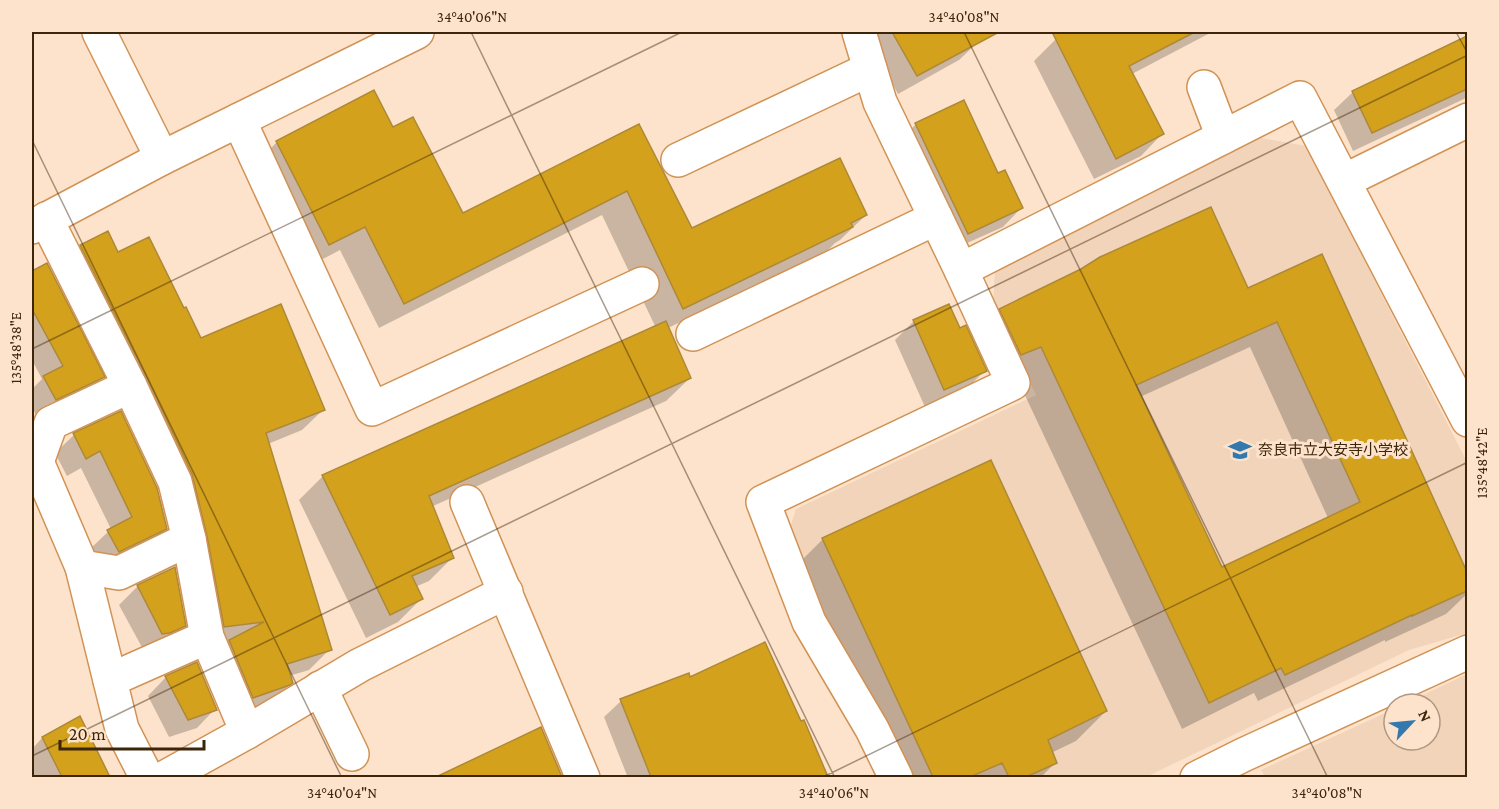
<svg xmlns="http://www.w3.org/2000/svg" width="1499" height="809" font-family="'Crimson Pro','Noto Sans JP',serif">
	<style>
		.built { fill: #f1d4ba }
		.shadow { fill: #0003; fill-rule: evenodd }
		.building { fill: #d3a11c; stroke: #ad8937; stroke-width: 1.5; fill-rule: evenodd }
		.lines { fill: none; stroke-linecap: round; stroke-linejoin: round }
		.minor-casing { stroke: #d19355; stroke-width: 36 }
		.minor { stroke: #fff; stroke-width: 33 }
		.ticks { fill: none; stroke: #3d2509; stroke-width: 1.5; stroke-opacity: 0.45 }
		.labels { text-anchor: middle; stroke-width: 6; stroke-linejoin: round; paint-order: stroke }
		.poi-label { font-size: 15px; fill: #3d2509; stroke: #fde3cb; text-anchor: start }
		.neatline { fill: none; stroke: #3d2509; stroke-width: 2 }
		.ticks-label { font-size: 15px; text-anchor: middle; fill: #3d2509 }
	</style>
	<rect width="100%" height="100%" fill="#fde3cb"/>
	<g class="built">
		<path d="M 1250,136 L 1306,146 L 1467,462 L 1467,633 L 1409,650 L 1146,777 L 914,777 L 888,724 L 824,617 L 789,531 L 796,509 L 1036,395 L 993,305 L 995,270 Z"/>
		<path d="M 1467,674 L 1467,777 L 1266,778 L 1261,770 L 1394,709 L 1394,740 L 1430,740 L 1430,704 L 1404,704 Z"/>
	</g>
	<g class="shadow">
		<path d="M 864,32 L 972,32 L 978,42 L 959,60 L 898,94 Z"/>
		<path d="M 1058,32 L 1212,32 L 1132,74 L 1162,134 L 1141,156 L 1094,179 L 1034,61 L 1056,39 L 1061,37 Z"/>
		<path d="M 1464,40 L 1468,48 L 1468,96 L 1464,99 L 1353,151 L 1334,110 L 1353,92 Z"/>
		<path d="M 916,124 L 998,175 L 1021,208 L 1003,227 L 949,251 L 898,143 Z"/>
		<path d="M 639,126 L 691,230 L 866,215 L 840,240 L 835,243 L 826,252 L 668,328 L 690,378 L 666,401 L 431,507 L 453,557 L 429,581 L 415,587 L 421,599 L 398,622 L 366,638 L 299,500 L 323,476 L 656,328 L 602,215 L 379,328 L 340,250 L 304,269 L 252,167 L 277,142 L 393,129 L 462,215 Z"/>
		<path d="M 81,247 L 117,254 L 200,340 L 324,409 L 302,430 L 268,444 L 330,649 L 309,670 L 289,676 L 291,683 L 270,704 L 232,718 L 171,496 L 60,268 Z"/>
		<path d="M 1321,256 L 1468,576 L 1468,593 L 1446,614 L 1385,642 L 1385,640 L 1258,701 L 1254,693 L 1182,729 L 1014,372 L 994,381 L 973,337 L 1000,310 L 1247,290 ZM 1250,347 L 1328,518 L 1222,569 L 1140,397 Z"/>
		<path d="M 46,265 L 103,377 L 84,395 L 37,417 L 32,407 L 32,389 L 42,379 L 32,360 L 32,272 Z"/>
		<path d="M 914,321 L 959,330 L 985,370 L 967,389 L 925,407 L 895,340 Z"/>
		<path d="M 120,413 L 166,528 L 147,547 L 100,569 L 90,549 L 111,529 L 81,468 L 67,476 L 55,453 L 74,435 Z"/>
		<path d="M 990,462 L 1106,711 L 1076,741 L 1051,753 L 1055,763 L 1040,778 L 890,778 L 793,569 L 823,539 Z"/>
		<path d="M 174,569 L 184,625 L 166,644 L 144,651 L 119,605 L 137,587 Z"/>
		<path d="M 166,677 L 215,709 L 197,728 L 169,737 L 148,696 Z"/>
		<path d="M 690,679 L 823,769 L 825,768 L 829,778 L 628,778 L 604,717 L 621,701 Z"/>
		<path d="M 541,729 L 561,778 L 482,778 L 476,766 Z"/>
		<path d="M 42,738 L 108,776 L 106,778 L 35,778 L 32,771 L 32,749 Z"/>
	</g>
	<g class="building">
		<path d="M 892,32 L 999,32 L 917,76 Z"/>
		<path d="M 1052,32 L 1195,32 L 1129,66 L 1164,134 L 1116,159 Z"/>
		<path d="M 1467,36 L 1467,89 L 1372,133 L 1352,91 Z"/>
		<path d="M 374,90 L 393,127 L 413,117 L 463,213 L 639,124 L 692,228 L 840,158 L 867,215 L 851,223 L 853,227 L 683,309 L 627,191 L 404,304 L 365,227 L 329,245 L 276,141 Z"/>
		<path d="M 964,100 L 998,173 L 1005,170 L 1023,208 L 968,234 L 915,123 Z"/>
		<path d="M 1211,207 L 1248,288 L 1322,254 L 1467,572 L 1467,591 L 1412,616 L 1412,615 L 1285,675 L 1281,668 L 1209,703 L 1041,347 L 1021,355 L 999,309 L 1081,269 L 1100,257 ZM 1277,322 L 1360,502 L 1222,567 L 1136,385 Z"/>
		<path d="M 108,231 L 118,252 L 149,237 L 184,308 L 186,307 L 201,338 L 281,304 L 325,410 L 266,433 L 332,650 L 287,664 L 293,683 L 290,685 L 253,698 L 229,640 L 264,622 L 224,627 L 207,536 L 192,474 L 147,378 L 80,245 Z"/>
		<path d="M 47,263 L 105,377 L 56,400 L 43,376 L 63,366 L 32,309 L 32,271 Z"/>
		<path d="M 949,304 L 960,328 L 966,325 L 987,371 L 944,390 L 913,320 Z"/>
		<path d="M 666,321 L 691,378 L 429,496 L 454,558 L 412,576 L 423,599 L 390,615 L 322,475 Z"/>
		<path d="M 121,411 L 157,488 L 167,529 L 119,552 L 107,530 L 132,517 L 100,451 L 86,459 L 73,433 Z"/>
		<path d="M 991,460 L 1107,711 L 1048,740 L 1057,763 L 1026,777 L 1009,777 L 1002,763 L 970,777 L 933,777 L 822,538 Z"/>
		<path d="M 175,567 L 186,626 L 170,633 L 162,634 L 137,585 Z"/>
		<path d="M 765,642 L 801,721 L 804,720 L 828,777 L 651,777 L 620,699 L 689,673 L 690,677 Z"/>
		<path d="M 197,662 L 217,710 L 188,720 L 165,676 Z"/>
		<path d="M 80,716 L 110,777 L 62,777 L 42,737 Z"/>
		<path d="M 541,727 L 562,777 L 436,777 Z"/>
	</g>
	<g class="lines">
		<g class="minor-casing">
			<g id="minor">
				<path d="M 99,32 L 162,158"/>
				<path d="M 859,32 L 880,102 L 961,270 L 1013,383 L 763,502 L 809,622 L 872,729 L 896,778"/>
				<path d="M 1204,87 L 1223,137"/>
				<path d="M 239,120 L 372,409 L 642,284"/>
				<path d="M 678,160 L 870,69"/>
				<path d="M 1344,181 L 1468,120"/>
				<path d="M 46,219 L 130,386 L 175,482 L 189,539 L 207,637 L 247,732"/>
				<path d="M 32,227 L 162,158 L 417,32"/>
				<path d="M 961,270 L 1300,98 L 1468,420"/>
				<path d="M 693,334 L 936,218"/>
				<path d="M 32,450 L 82,567 L 122,729 L 147,778"/>
				<path d="M 37,462 L 51,423 L 130,386"/>
				<path d="M 467,502 L 583,778"/>
				<path d="M 82,567 L 119,573 L 189,539"/>
				<path d="M 110,680 L 207,637"/>
				<path d="M 320,688 L 352,754"/>
				<path d="M 164,778 L 247,732 L 360,665 L 506,592"/>
				<path d="M 1197,778 L 1243,755 L 1468,652"/>
			</g>
		</g>
		<use href="#minor" class="minor"/>
	</g>
	<path class="ticks" d="M 471,32 L 835,778M 964,32 L 1328,778M 1456,32 L 1468,54M 32,140 L 342,778M 32,349 L 682,32M 32,756 L 1468,55M 821,778 L 1468,462"/>
	<defs>
		<g id="school-bare" transform="scale(1.8)"><path d="M0-5L7-2L0 1L-7-2ZM-4 1L0 2.5L4 1V4Q0 6-4 4Z" fill="#3379ae" stroke="#fde3cb" stroke-width="2.5" paint-order="stroke"/></g>
	</defs>
	<g fill-rule="evenodd">
		<use href="#school-bare" x="1240" y="450"/>
	</g>
	<g class="labels">
		<g class="poi-label">
			<text x="1258" y="455">奈良市立大安寺小学校</text>
		</g>
	</g>
	<rect width="1499" height="809" fill="none" stroke="#fde3cb" stroke-width="66"/>
	<g transform="translate(1412 722) rotate(64)"><circle r="28" fill="#fde3cb" stroke="#b0977d" stroke-width="1.5"/>
	<path d="M0-4.5L10 22L0 15L-10 22Z" fill="#3379ae"/>
	<text y="-9" font-size="16" font-weight="bold" text-anchor="middle" fill="#3d2509">N</text>
	</g>
	<path d="M60 740v9h144v-9" fill="none" stroke="#3d2509" stroke-width="3"/>
	<text x="69" y="740" font-size="18" fill="#3d2509" stroke="#fde3cb" stroke-width="4.5" paint-order="stroke">20 m</text>
	<rect x="33" y="33" width="1433" height="743" class="neatline"/>
	<g class="ticks-label">
		<text x="472" y="22">34°40'06"N</text>
		<text x="964" y="22">34°40'08"N</text>
		<text transform="translate(16 348) rotate(-90)" y="5">135°48'38"E</text>
		<text transform="translate(1482 463) rotate(-90)" y="5">135°48'42"E</text>
		<text x="342" y="798">34°40'04"N</text>
		<text x="834" y="798">34°40'06"N</text>
		<text x="1327" y="798">34°40'08"N</text>
	</g>
</svg>
